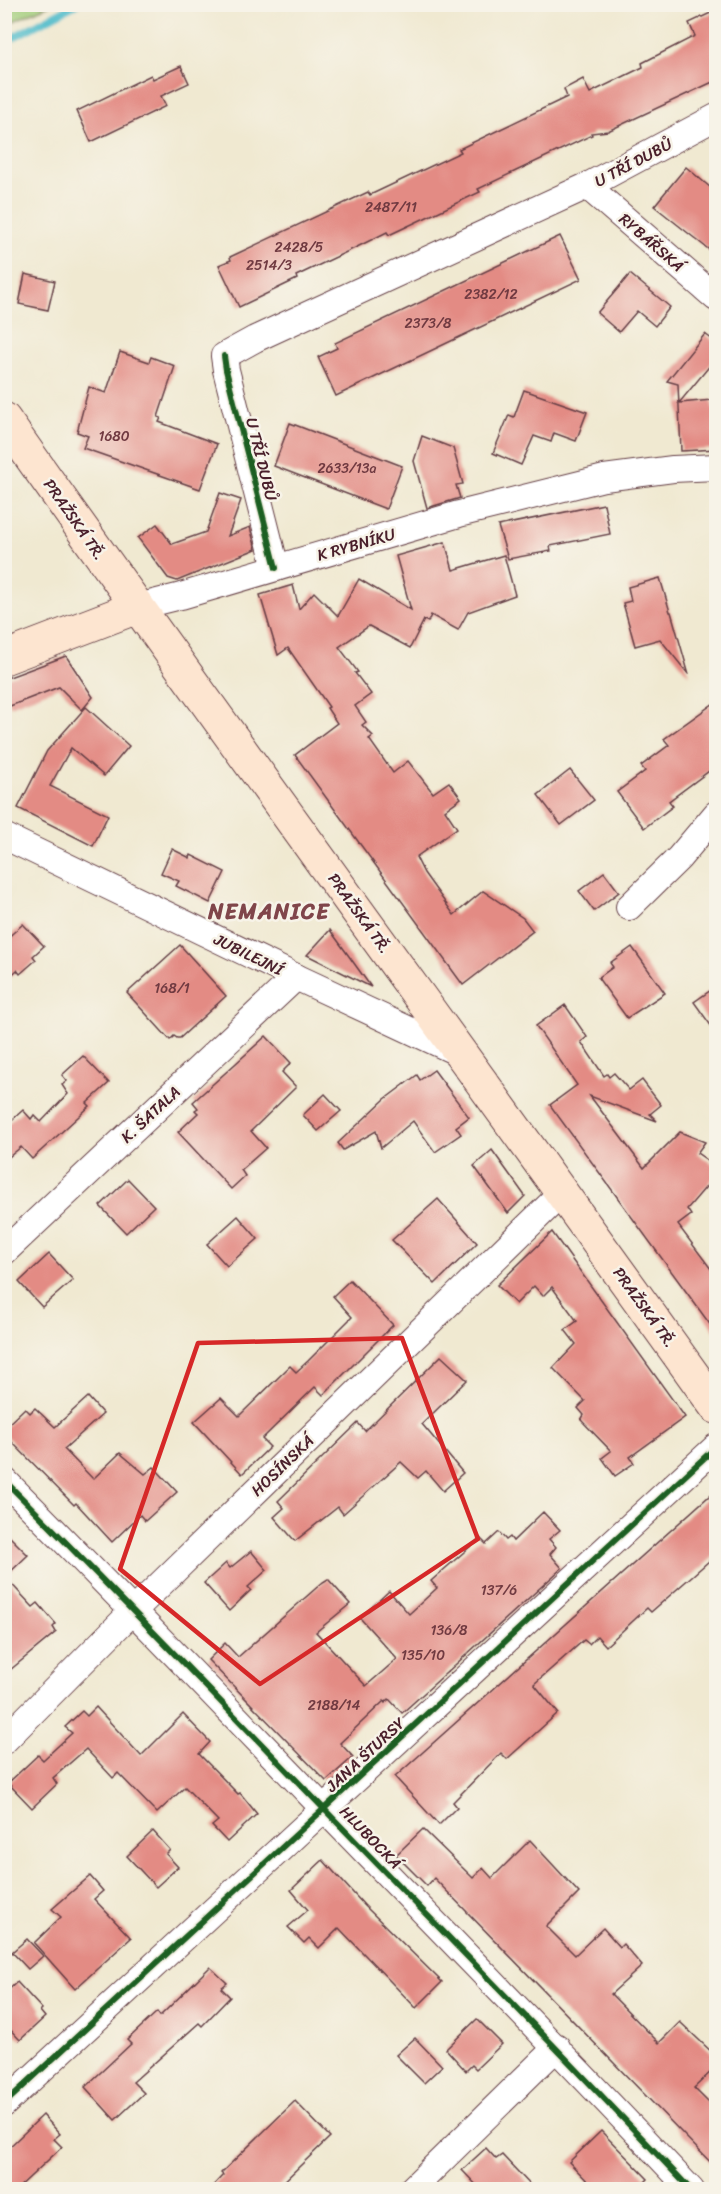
<svg xmlns="http://www.w3.org/2000/svg" width="721" height="2194" font-family="Sriracha,sans-serif">
	<style>
		.green { fill: #a3ce7b; stroke: #767653; stroke-width: 1.5 }
		.lines { fill: none; stroke-linecap: round; stroke-linejoin: round }
		.stream { stroke: #50bccb; stroke-width: 8 }
		.building { fill: #e38b84 }
		.street-casing { stroke: #633d44; stroke-width: 28 }
		.secondary-casing { stroke: #633d44; stroke-width: 35 }
		.street { stroke: #fff; stroke-width: 26 }
		.secondary { stroke: #fde5d0; stroke-width: 33 }
		.cycleway-casing { stroke: #f7f3e8; stroke-width: 10 }
		.cycleway { stroke: #1b5e20; stroke-width: 6 }
		.marked { fill: none; stroke: #d62828; stroke-width: 4.5; stroke-linejoin: round }
		.labels { text-anchor: middle; stroke-width: 5; stroke-linejoin: round; paint-order: stroke }
		.number-label { font-size: 14px; fill: #703a41 }
		.street-label { font-size: 16px; fill: #4a1f2b; stroke: #f7f3e8 }
		.district-label { font-size: 22px; font-weight: bold; letter-spacing: 1.5px; fill: #80454a; stroke: #f7f3e8 }
	</style>
	<rect width="100%" height="100%" fill="#f7f3e8"/>
	<filter id="ink" filterUnits="userSpaceOnUse"><feTurbulence type="fractalNoise" baseFrequency=".0167" numOctaves="2"/><feDisplacementMap in="SourceGraphic" scale="12" xChannelSelector="R" yChannelSelector="G"/><feConvolveMatrix kernelMatrix="1 2 1 2 8 2 1 2 1" color-interpolation-filters="sRGB"/></filter>
	<filter id="wash" filterUnits="userSpaceOnUse"><feTurbulence type="fractalNoise" baseFrequency=".008" numOctaves="4" result="noise"/><feDisplacementMap in="SourceGraphic" scale="24" xChannelSelector="R" yChannelSelector="G"/><feGaussianBlur stdDeviation="1.35" result="paint"/><feColorMatrix in="noise" values="0 0 0 0 0 0 0 0 0 0 0 0 0 0 0 0 0 1.4 0 .05"/><feComposite in="paint" operator="in"/></filter>
	<g filter="url(#wash)">
		<rect width="100%" height="100%" fill="#f0e9d1"/>
		<path class="green" d="M 5,4 L 49,4 L 49,5 L 5,25 Z"/>
		<g class="lines">
			<path class="stream" d="M 4,42 L 76,4"/>
		</g>
		<g id="blocks">
			<g class="building">
				<path d="M 717,10 L 717,80 L 608,131 L 591,133 L 592,135 L 478,189 L 480,192 L 389,235 L 387,232 L 357,247 L 296,276 L 297,279 L 239,307 L 219,265 L 231,260 L 230,257 L 368,192 L 370,195 L 461,152 L 459,149 L 567,97 L 564,89 L 583,79 L 590,93 L 643,67 L 642,63 L 695,36 L 689,23 Z"/>
				<path d="M 181,66 L 189,83 L 161,96 L 166,106 L 91,142 L 77,111 L 151,75 L 153,79 Z"/>
				<path d="M 686,167 L 717,193 L 717,256 L 654,206 Z"/>
				<path d="M 560,236 L 581,279 L 336,396 L 318,357 L 337,348 L 335,343 Z"/>
				<path d="M 25,274 L 55,281 L 48,310 L 19,304 Z"/>
				<path d="M 630,274 L 670,307 L 655,326 L 637,311 L 619,332 L 597,313 Z"/>
				<path d="M 705,334 L 717,343 L 717,357 L 679,403 L 712,400 L 713,408 L 717,408 L 717,449 L 681,451 L 678,384 L 667,381 Z"/>
				<path d="M 120,352 L 149,362 L 151,357 L 175,366 L 158,417 L 161,418 L 159,422 L 217,444 L 200,489 L 83,448 L 88,436 L 77,432 L 89,387 L 106,393 Z"/>
				<path d="M 524,390 L 587,412 L 576,441 L 554,433 L 551,442 L 534,436 L 521,465 L 493,453 L 509,415 L 514,417 Z"/>
				<path d="M 290,423 L 402,466 L 386,509 L 274,466 Z"/>
				<path d="M 422,436 L 453,448 L 463,484 L 456,485 L 460,498 L 427,508 L 414,461 Z"/>
				<path d="M 220,493 L 241,500 L 228,536 L 250,527 L 256,549 L 177,581 L 168,578 L 138,538 L 157,524 L 172,544 L 206,532 Z"/>
				<path d="M 604,504 L 610,534 L 550,546 L 551,551 L 508,559 L 498,526 Z"/>
				<path d="M 445,542 L 453,570 L 504,555 L 515,595 L 468,612 L 458,630 L 431,615 L 428,622 L 424,620 L 410,648 L 369,626 L 339,647 L 358,672 L 355,673 L 371,694 L 355,706 L 366,722 L 362,725 L 373,736 L 369,739 L 393,773 L 408,761 L 433,793 L 449,782 L 461,798 L 445,810 L 457,828 L 416,857 L 424,873 L 454,915 L 483,891 L 523,918 L 533,931 L 463,985 L 295,755 L 337,723 L 327,708 L 329,707 L 288,648 L 278,655 L 260,595 L 293,585 L 299,609 L 314,592 L 338,616 L 359,579 L 411,610 L 396,556 Z"/>
				<path d="M 660,578 L 670,612 L 671,612 L 689,675 L 660,639 L 635,646 L 623,603 L 631,601 L 628,587 Z"/>
				<path d="M 66,656 L 93,697 L 82,710 L 59,687 L 10,706 L 4,691 L 4,679 Z"/>
				<path d="M 717,701 L 717,765 L 669,801 L 673,806 L 644,828 L 617,792 L 645,771 L 641,766 L 669,745 L 664,739 Z"/>
				<path d="M 86,707 L 129,746 L 104,776 L 71,748 L 50,786 L 108,815 L 93,846 L 18,808 L 47,751 Z"/>
				<path d="M 570,770 L 594,800 L 561,825 L 538,795 Z"/>
				<path d="M 172,849 L 190,858 L 191,855 L 225,872 L 210,903 L 176,886 L 179,881 L 161,873 Z"/>
				<path d="M 604,872 L 619,892 L 594,911 L 579,891 Z"/>
				<path d="M 23,924 L 44,946 L 33,956 L 36,960 L 20,974 L 17,970 L 4,982 L 4,941 Z"/>
				<path d="M 330,930 L 346,952 L 371,987 L 307,955 Z"/>
				<path d="M 180,945 L 226,996 L 180,1038 L 177,1038 L 174,1036 L 170,1040 L 127,993 Z"/>
				<path d="M 632,947 L 665,993 L 627,1018 L 598,978 L 613,967 L 610,963 Z"/>
				<path d="M 717,986 L 717,1034 L 694,1002 Z"/>
				<path d="M 565,1005 L 587,1037 L 581,1042 L 604,1076 L 607,1074 L 609,1077 L 614,1073 L 629,1090 L 642,1080 L 661,1105 L 650,1114 L 657,1121 L 590,1096 L 644,1168 L 680,1132 L 705,1142 L 697,1153 L 717,1167 L 717,1174 L 687,1209 L 691,1215 L 678,1225 L 717,1277 L 717,1334 L 550,1105 L 577,1085 L 536,1026 Z"/>
				<path d="M 266,1036 L 291,1063 L 282,1072 L 296,1087 L 251,1131 L 266,1148 L 241,1170 L 245,1176 L 231,1189 L 178,1132 L 198,1113 L 195,1110 L 198,1108 L 193,1102 Z"/>
				<path d="M 83,1056 L 109,1083 L 87,1103 L 90,1106 L 32,1159 L 21,1147 L 4,1161 L 4,1127 L 23,1110 L 31,1119 L 34,1115 L 41,1122 L 68,1094 L 62,1085 L 67,1081 L 62,1075 Z"/>
				<path d="M 434,1070 L 469,1117 L 456,1127 L 461,1134 L 435,1152 L 413,1121 L 381,1148 L 376,1131 L 343,1150 L 338,1143 L 385,1099 L 417,1075 L 420,1080 Z"/>
				<path d="M 325,1094 L 341,1111 L 318,1131 L 303,1115 Z"/>
				<path d="M 492,1150 L 525,1196 L 508,1213 L 474,1166 Z"/>
				<path d="M 128,1179 L 154,1206 L 126,1233 L 100,1206 Z"/>
				<path d="M 438,1199 L 477,1243 L 435,1284 L 392,1240 Z"/>
				<path d="M 238,1216 L 258,1239 L 227,1266 L 207,1244 Z"/>
				<path d="M 552,1232 L 685,1417 L 630,1457 L 634,1463 L 615,1476 L 602,1458 L 611,1451 L 581,1420 L 584,1415 L 578,1408 L 585,1401 L 553,1368 L 576,1344 L 565,1330 L 577,1321 L 552,1287 L 543,1296 L 534,1286 L 516,1304 L 497,1285 Z"/>
				<path d="M 49,1254 L 73,1280 L 42,1307 L 19,1282 Z"/>
				<path d="M 350,1280 L 393,1325 L 323,1395 L 315,1387 L 262,1439 L 270,1447 L 242,1474 L 194,1422 L 221,1398 L 239,1416 L 290,1366 L 296,1372 L 308,1361 L 352,1317 L 333,1296 Z"/>
				<path d="M 441,1356 L 467,1380 L 422,1424 L 463,1473 L 443,1491 L 426,1471 L 418,1478 L 401,1462 L 343,1514 L 338,1507 L 295,1541 L 274,1517 L 284,1508 L 278,1501 L 358,1423 L 365,1431 Z"/>
				<path d="M 88,1397 L 103,1414 L 64,1449 L 93,1479 L 120,1453 L 145,1474 L 154,1467 L 177,1492 L 145,1521 L 140,1515 L 112,1542 L 76,1503 L 74,1505 L 4,1434 L 4,1428 L 25,1408 L 30,1413 L 35,1408 L 55,1427 Z"/>
				<path d="M 717,1489 L 717,1554 L 651,1612 L 647,1608 L 606,1646 L 597,1636 L 589,1644 L 584,1640 L 534,1684 L 558,1713 L 507,1759 L 501,1753 L 453,1802 L 457,1807 L 439,1825 L 395,1777 Z"/>
				<path d="M 543,1512 L 560,1530 L 549,1539 L 556,1547 L 550,1554 L 562,1568 L 402,1713 L 389,1699 L 385,1703 L 384,1701 L 340,1743 L 353,1757 L 326,1781 L 208,1660 L 225,1643 L 238,1657 L 323,1582 L 328,1579 L 350,1604 L 316,1632 L 366,1686 L 397,1659 L 360,1618 L 389,1591 L 409,1614 L 437,1588 L 431,1581 L 480,1538 L 486,1544 L 499,1532 L 506,1540 L 510,1537 L 513,1541 Z"/>
				<path d="M 4,1531 L 28,1555 L 5,1577 L 33,1607 L 38,1603 L 56,1624 L 53,1627 L 56,1632 L 4,1675 Z"/>
				<path d="M 251,1551 L 267,1570 L 248,1587 L 251,1590 L 229,1611 L 204,1583 L 226,1563 L 230,1568 Z"/>
				<path d="M 96,1707 L 141,1756 L 183,1714 L 210,1742 L 199,1754 L 238,1794 L 240,1793 L 257,1814 L 227,1842 L 212,1826 L 218,1821 L 185,1787 L 157,1813 L 118,1773 L 113,1778 L 86,1749 L 53,1778 L 57,1784 L 32,1808 L 8,1783 L 38,1755 L 43,1760 L 72,1733 L 65,1727 L 82,1711 L 87,1716 Z"/>
				<path d="M 423,1829 L 473,1878 L 483,1868 L 492,1878 L 530,1840 L 579,1893 L 546,1926 L 575,1955 L 603,1928 L 620,1947 L 623,1944 L 642,1966 L 611,1994 L 659,2043 L 680,2022 L 717,2057 L 717,2066 L 694,2088 L 717,2111 L 717,2169 L 434,1878 L 427,1886 L 396,1855 Z"/>
				<path d="M 153,1831 L 170,1850 L 166,1854 L 178,1867 L 156,1887 L 127,1856 Z"/>
				<path d="M 323,1860 L 364,1905 L 442,1982 L 416,2008 L 339,1928 L 319,1948 L 309,1938 L 304,1943 L 288,1927 L 308,1910 L 291,1890 Z"/>
				<path d="M 90,1876 L 103,1891 L 94,1899 L 131,1938 L 75,1989 L 34,1943 L 61,1917 L 52,1909 Z"/>
				<path d="M 27,1939 L 43,1956 L 28,1969 L 12,1952 Z"/>
				<path d="M 210,1967 L 227,1983 L 221,1988 L 230,1997 L 202,2026 L 199,2023 L 133,2082 L 144,2093 L 115,2120 L 85,2087 L 131,2044 L 127,2040 L 157,2012 L 160,2016 Z"/>
				<path d="M 17,1982 L 42,2009 L 40,2011 L 45,2017 L 20,2040 L 4,2023 L 4,1994 Z"/>
				<path d="M 477,2019 L 502,2044 L 476,2069 L 472,2065 L 466,2071 L 446,2049 Z"/>
				<path d="M 415,2038 L 442,2066 L 424,2083 L 396,2055 Z"/>
				<path d="M 295,2101 L 330,2137 L 275,2190 L 209,2190 L 223,2175 L 221,2173 Z"/>
				<path d="M 43,2115 L 60,2134 L 54,2139 L 62,2147 L 16,2190 L 4,2190 L 4,2152 Z"/>
				<path d="M 601,2131 L 648,2179 L 637,2190 L 596,2190 L 569,2162 Z"/>
				<path d="M 486,2148 L 496,2159 L 502,2155 L 535,2190 L 481,2190 L 462,2170 Z"/>
			</g>
		</g>
	</g>
	<g filter="url(#ink)">
		<use href="#blocks" fill-opacity="0" stroke="#633d44" stroke-width="1.5"/>
		<g class="lines">
			<g class="street-casing">
				<g id="street">
					<path d="M 587,186 L 716,298"/>
					<path d="M 276,568 L 226,370 L 224,356 L 255,339 L 587,186 L 716,117"/>
					<path d="M 137,607 L 181,596 L 459,514 L 604,478 L 673,469 L 716,467"/>
					<path d="M 4,836 L 296,977 L 463,1055"/>
					<path d="M 629,907 L 679,858 L 716,814"/>
					<path d="M 4,1252 L 296,977"/>
					<path d="M 4,1480 C 113,1589 219,1700 326,1811 C 448,1937 571,2062 691,2190"/>
					<path d="M 4,1741 L 134,1610 L 563,1192"/>
					<path d="M 4,2104 L 716,1447"/>
					<path d="M 411,2190 L 557,2047"/>
				</g>
			</g>
			<g class="secondary-casing">
				<g id="secondary">
					<path d="M 4,419 C 238,751 480,1077 716,1407"/>
					<path d="M 4,658 L 137,607"/>
				</g>
			</g>
			<use href="#street" class="street"/>
			<use href="#secondary" class="secondary"/>
			<g class="cycleway-casing">
				<g id="cycleway">
					<path d="M 224,356 L 226,370 L 276,568"/>
					<path d="M 4,1480 C 113,1589 219,1700 326,1811 C 448,1937 571,2062 691,2190"/>
					<path d="M 4,2104 L 716,1447"/>
				</g>
			</g>
			<use href="#cycleway" class="cycleway"/>
		</g>
	</g>
	<path class="marked" d="M 402,1338 L 478,1539 L 260,1684 L 120,1569 L 198,1343 Z"/>
	<g class="labels">
		<g class="number-label">
			<text x="391" y="212">2487/11</text>
			<text x="299" y="252">2428/5</text>
			<text x="269" y="270">2514/3</text>
			<text x="491" y="299">2382/12</text>
			<text x="428" y="328">2373/8</text>
			<text x="114" y="441">1680</text>
			<text x="347" y="473">2633/13a</text>
			<text x="172" y="993">168/1</text>
			<text x="499" y="1595">137/6</text>
			<text x="449" y="1635">136/8</text>
			<text x="423" y="1660">135/10</text>
			<text x="334" y="1710">2188/14</text>
		</g>
		<g class="street-label">
			<text transform="translate(633 162) rotate(-28)" y="6">U TŘÍ DUBŮ</text>
			<text transform="translate(652 242) rotate(41)" y="6">RYBÁŘSKÁ</text>
			<text transform="translate(262 459) rotate(76)" y="6">U TŘÍ DUBŮ</text>
			<text transform="translate(75 519) rotate(55)" y="6">PRAŽSKÁ TŘ.</text>
			<text transform="translate(356 544) rotate(-16)" y="6">K RYBNÍKU</text>
			<text transform="translate(360 913) rotate(54)" y="6">PRAŽSKÁ TŘ.</text>
			<text transform="translate(249 954) rotate(26)" y="6">JUBILEJNÍ</text>
			<text transform="translate(150 1114) rotate(-43)" y="6">K. ŠATALA</text>
			<text transform="translate(645 1307) rotate(54)" y="6">PRAŽSKÁ TŘ.</text>
			<text transform="translate(282 1465) rotate(-44)" y="6">HOSÍNSKÁ</text>
			<text transform="translate(365 1754) rotate(-43)" y="6">JANA ŠTURSY</text>
			<text transform="translate(371 1837) rotate(46)" y="6">HLUBOCKÁ</text>
		</g>
		<g class="district-label">
			<text x="269" y="919">NEMANICE</text>
		</g>
	</g>
	<rect width="721" height="2194" fill="none" stroke="#f7f3e8" stroke-width="24"/>
</svg>
